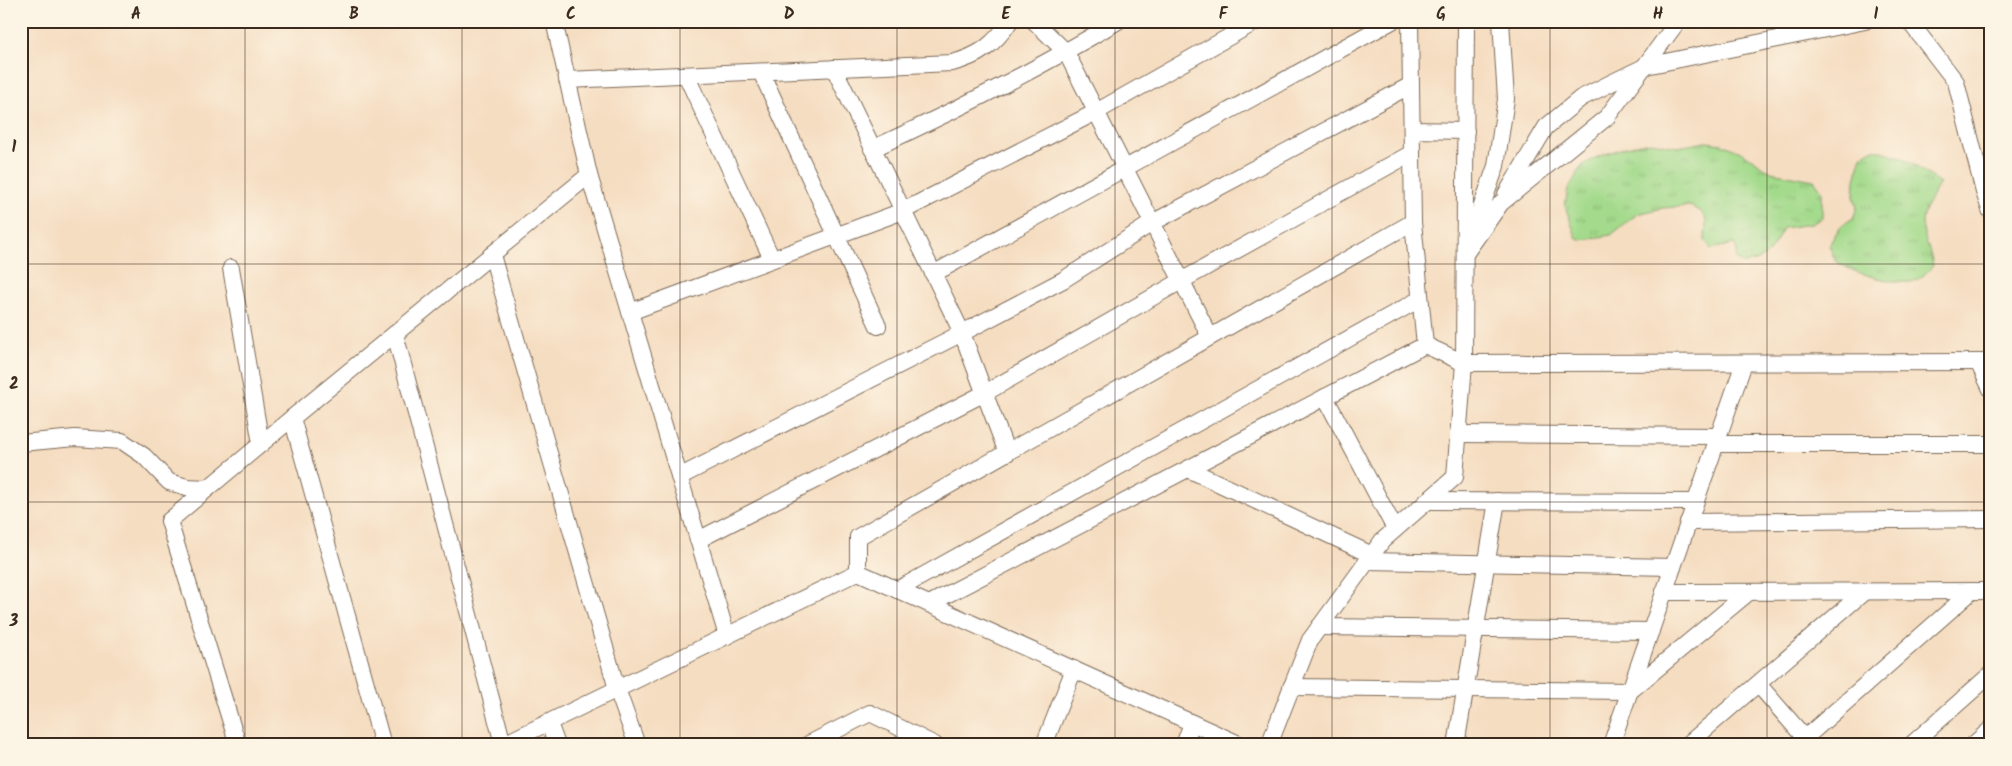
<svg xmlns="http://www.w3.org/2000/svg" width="2012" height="766" font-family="Kalam,sans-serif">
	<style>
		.grass { fill: url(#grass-tufts); stroke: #6f8254 }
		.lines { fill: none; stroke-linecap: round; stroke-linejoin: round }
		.street-casing { stroke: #7c6957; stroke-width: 18 }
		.street { stroke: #fff; stroke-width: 16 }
		.grid { fill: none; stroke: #3b2a1e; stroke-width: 1; stroke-opacity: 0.55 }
		.neatline { fill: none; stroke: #3b2a1e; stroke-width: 2 }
		.grid-label { font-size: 16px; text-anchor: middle; font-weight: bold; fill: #3b2a1e }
	</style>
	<defs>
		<pattern id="grass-tufts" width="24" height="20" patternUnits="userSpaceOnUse" patternTransform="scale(1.25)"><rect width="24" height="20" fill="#a3da8b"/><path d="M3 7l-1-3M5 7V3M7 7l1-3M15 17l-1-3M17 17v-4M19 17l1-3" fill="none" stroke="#8dbb78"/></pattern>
	</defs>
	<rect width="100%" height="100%" fill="#fcf5e5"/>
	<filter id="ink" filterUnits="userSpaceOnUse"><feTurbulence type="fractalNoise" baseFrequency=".02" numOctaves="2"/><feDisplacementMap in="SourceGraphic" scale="10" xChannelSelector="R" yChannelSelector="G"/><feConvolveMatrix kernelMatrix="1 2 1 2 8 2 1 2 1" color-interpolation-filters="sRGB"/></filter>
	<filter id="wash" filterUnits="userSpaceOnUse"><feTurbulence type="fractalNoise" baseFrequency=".0096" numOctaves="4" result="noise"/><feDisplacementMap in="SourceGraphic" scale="20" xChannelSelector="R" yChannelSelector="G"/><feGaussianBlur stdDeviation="1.12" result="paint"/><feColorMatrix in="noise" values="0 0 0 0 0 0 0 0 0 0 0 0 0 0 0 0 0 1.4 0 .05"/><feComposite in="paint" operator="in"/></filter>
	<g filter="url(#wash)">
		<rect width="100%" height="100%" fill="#f5ddc1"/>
		<g class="grass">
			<path d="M 1651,142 L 1678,147 L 1706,142 L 1722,144 L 1743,153 L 1771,172 L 1814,180 L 1822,191 L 1822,218 L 1811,224 L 1783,228 C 1771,251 1770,258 1744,264 L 1736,259 L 1737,250 L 1734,244 L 1711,249 L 1705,240 L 1706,219 L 1701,212 L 1690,206 L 1663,208 L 1637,214 L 1611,235 L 1581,240 L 1576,237 L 1565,206 L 1568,189 L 1582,166 L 1597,157 L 1626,147 Z"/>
			<path d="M 1874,149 L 1902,157 L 1940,183 C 1934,194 1922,209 1922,223 C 1922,233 1931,252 1933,266 C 1927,272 1920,280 1911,282 C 1894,284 1847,272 1835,260 C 1833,256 1831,249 1829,245 L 1840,227 L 1853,218 L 1857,208 L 1854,196 L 1855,180 L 1862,156 Z"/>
		</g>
	</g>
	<g filter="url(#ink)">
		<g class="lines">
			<g class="street-casing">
				<g id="street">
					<path d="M 554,21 L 589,175 L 727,636"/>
					<path d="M 1034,21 L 1066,52 L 1210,337"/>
					<path d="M 1410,21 L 1413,222 L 1425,345"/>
					<path d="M 1501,21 L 1506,99 L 1496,166 L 1465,254 L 1501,203 L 1607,117 L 1678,21"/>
					<path d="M 1909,21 L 1956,82 L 1984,192 L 1991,212"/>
					<path d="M 834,68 L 962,333 L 1007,453"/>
					<path d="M 761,72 L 878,326"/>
					<path d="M 686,75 L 772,259"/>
					<path d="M 567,80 L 952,63 C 979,56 994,45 1010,21"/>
					<path d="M 1412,130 L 1466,131"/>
					<path d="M 872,149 C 957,110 1038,69 1118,21"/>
					<path d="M 1506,194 L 1546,127 L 1581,98 L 1611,83 L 1646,66 L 1865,21"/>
					<path d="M 492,255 L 617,689 L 637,745"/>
					<path d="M 231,268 L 261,444"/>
					<path d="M 933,274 L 1392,21"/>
					<path d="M 630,312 L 903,211 L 1096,112 L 1257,21"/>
					<path d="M 395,334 L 503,744"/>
					<path d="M 1978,362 L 1991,389"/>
					<path d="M 1325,397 L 1395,529"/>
					<path d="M 292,418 L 383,745"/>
					<path d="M 1458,434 L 1718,436"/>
					<path d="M 21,443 L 75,438 L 122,441 L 144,456 L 169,482 L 187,487 L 208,488"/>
					<path d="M 1716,444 L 1991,444"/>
					<path d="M 1188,469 L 1372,555"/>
					<path d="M 679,477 L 962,333 L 1063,280 L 1152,223 L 1411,85"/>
					<path d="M 1427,501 L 1695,502"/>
					<path d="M 1688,522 L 1991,519"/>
					<path d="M 698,540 L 985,393 L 1181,281 L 1412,153"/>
					<path d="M 1367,561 L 1673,567"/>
					<path d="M 858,572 L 858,537 L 1413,222"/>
					<path d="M 897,590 L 1420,299"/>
					<path d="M 1664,592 L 1991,591"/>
					<path d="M 929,604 L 1425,345 L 1464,363 L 1991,362"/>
					<path d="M 1319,627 L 1651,631"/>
					<path d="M 1758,684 L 1805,738"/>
					<path d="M 1291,687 L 1630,691 L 1749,592"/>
					<path d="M 549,723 L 557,745"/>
					<path d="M 238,745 L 169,521 L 292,418 L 589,175"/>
					<path d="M 502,745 L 858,572 L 1241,745"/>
					<path d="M 807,745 L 870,713 L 935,745"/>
					<path d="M 1044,745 L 1074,669"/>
					<path d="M 1184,745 L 1192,723"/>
					<path d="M 1269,745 L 1310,640 L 1382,541 L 1455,477 L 1464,363 L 1466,21"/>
					<path d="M 1456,745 L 1497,501"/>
					<path d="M 1611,745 L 1744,363"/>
					<path d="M 1687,745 L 1865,591"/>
					<path d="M 1797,745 L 1972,591"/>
					<path d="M 1911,745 L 1991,674"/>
					<path d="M 1973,745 L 1991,729"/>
				</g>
			</g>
			<use href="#street" class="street"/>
		</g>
	</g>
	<path class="grid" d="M 245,21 L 245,745M 462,21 L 462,745M 680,21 L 680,745M 897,21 L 897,745M 1115,21 L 1115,745M 1332,21 L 1332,745M 1550,21 L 1550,745M 1767,21 L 1767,745M 21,264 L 1991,264M 21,502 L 1991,502"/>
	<rect width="2012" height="766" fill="none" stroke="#fcf5e5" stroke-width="55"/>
	<rect x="28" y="28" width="1956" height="710" class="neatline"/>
	<g class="grid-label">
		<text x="136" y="19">A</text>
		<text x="354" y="19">B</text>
		<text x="571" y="19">C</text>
		<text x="789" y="19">D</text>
		<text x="1006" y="19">E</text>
		<text x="1223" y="19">F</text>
		<text x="1441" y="19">G</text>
		<text x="1658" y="19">H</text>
		<text x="1876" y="19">I</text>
		<text x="14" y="152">1</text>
		<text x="14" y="389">2</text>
		<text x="14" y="626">3</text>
	</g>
</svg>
